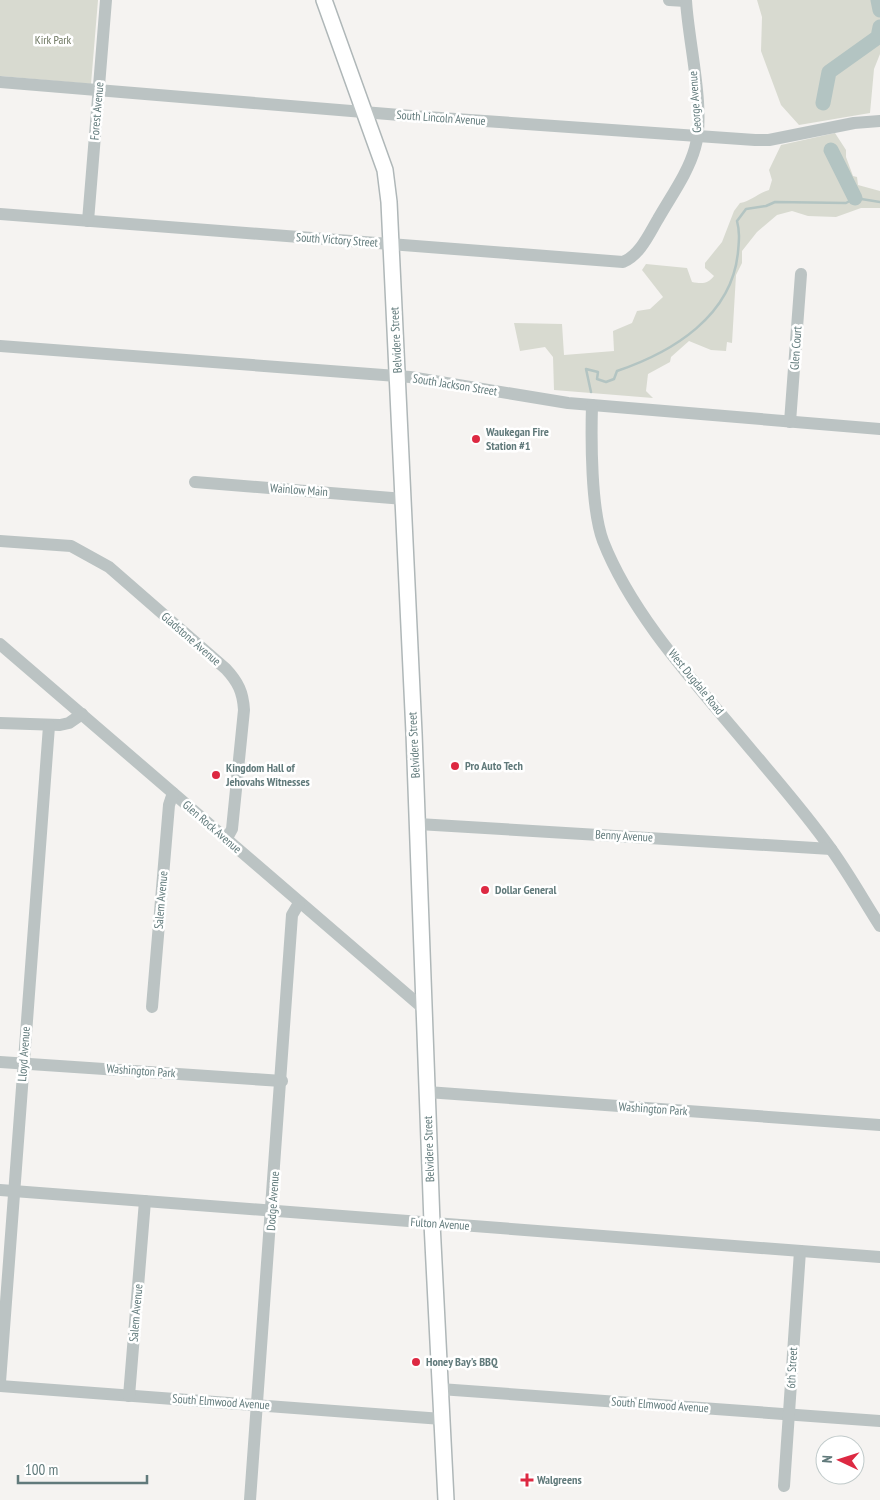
<svg xmlns="http://www.w3.org/2000/svg" width="880" height="1500" font-family="'PT Sans Narrow',sans-serif">
	<style>
		.green { fill: #d8dad0 }
		.lines { fill: none; stroke-linecap: round; stroke-linejoin: round }
		.stream { stroke: #b3c4c2; stroke-width: 2.5 }
		.river { stroke: #b3c4c2; stroke-width: 15 }
		.major-casing { stroke: #afb7b8; stroke-width: 18 }
		.minor { stroke: #bbc3c3; stroke-width: 12 }
		.major { stroke: #fff; stroke-width: 15 }
		.poi-dot { fill: #dd2942; stroke: #fff; stroke-width: 2 }
		.labels { text-anchor: middle; stroke-width: 5; stroke-linejoin: round; paint-order: stroke }
		.park-label { font-size: 12px; fill: #707963; stroke: #fff }
		.street-label { font-size: 12px; fill: #617a7b; stroke: #fff }
		.poi-label { font-size: 12px; font-weight: bold; fill: #617a7b; stroke: #fff; text-anchor: start }
	</style>
	<rect width="100%" height="100%" fill="#f5f3f1"/>
	<g class="green">
		<path d="M 0,0 L 98,0 L 91,84 L 0,76 Z"/>
		<path d="M 757,0 L 880,0 L 880,54 L 874,69 L 870,113 L 799,125 L 781,105 L 768,70 L 761,51 L 762,17 Z"/>
		<path d="M 835,133 L 846,150 L 846,157 L 853,176 L 857,177 L 858,185 L 880,191 L 880,208 L 861,208 L 836,217 L 808,216 L 792,211 L 777,215 L 757,232 L 742,251 L 742,263 L 736,275 L 732,343 L 727,342 L 726,351 L 711,350 L 689,341 L 671,357 L 670,362 L 648,374 L 646,391 L 653,398 L 554,390 L 553,357 L 545,347 L 520,351 L 514,323 L 562,324 L 564,355 L 614,351 L 613,331 L 632,323 L 637,311 L 650,309 L 663,297 L 642,270 L 646,264 L 687,268 L 692,282 C 702,284 708,284 714,276 L 705,268 L 705,263 L 722,242 L 734,211 L 740,203 C 752,201 758,193 769,190 L 772,180 L 769,170 L 781,145 Z"/>
	</g>
	<g class="lines">
		<path class="stream" d="M 591,392 L 586,369 L 598,372 L 597,379 L 606,382 L 614,379 L 617,371 C 673,352 732,316 738,252 C 739,241 740,232 737,221 L 746,209 L 766,206 L 775,202 L 846,203 L 855,198 L 880,202"/>
		<g class="river">
			<path d="M 878,0 L 880,10"/>
			<path d="M 823,103 L 829,72 L 878,37 L 880,27"/>
			<path d="M 831,150 L 855,198"/>
		</g>
		<g class="major-casing">
			<path id="major" d="M 324,0 L 385,170 L 389,202 L 414,733 L 432,1223 L 446,1500"/>
		</g>
		<g class="minor">
			<path d="M 669,0 L 686,1"/>
			<path d="M 0,82 L 412,116 L 755,140 L 769,140 L 854,123 L 880,121"/>
			<path d="M 0,214 L 623,262 C 640,255 649,234 658,219 C 671,196 688,173 695,148 C 706,110 688,41 686,0"/>
			<path d="M 88,221 L 106,0"/>
			<path d="M 0,346 L 410,377 L 568,403 L 880,429"/>
			<path d="M 592,405 C 591,440 591,509 603,541 C 633,618 700,688 753,752 C 780,784 808,816 831,849 C 849,874 864,901 880,926"/>
			<path d="M 790,422 L 801,274"/>
			<path d="M 195,482 L 404,499"/>
			<path d="M 0,541 L 71,546 L 109,567 L 226,669 C 238,682 243,692 244,710 L 232,829 L 226,840"/>
			<path d="M 0,644 L 424,1009"/>
			<path d="M 0,723 L 60,725 L 69,723 L 82,714"/>
			<path d="M 418,824 L 831,849"/>
			<path d="M 152,1007 L 169,805 L 173,793"/>
			<path d="M 0,1062 L 282,1081"/>
			<path d="M 427,1092 L 880,1125"/>
			<path d="M 0,1190 L 880,1257"/>
			<path d="M 0,1382 L 49,726"/>
			<path d="M 0,1386 L 442,1419"/>
			<path d="M 440,1389 L 880,1421"/>
			<path d="M 129,1396 L 145,1201"/>
			<path d="M 784,1486 L 800,1251"/>
			<path d="M 250,1500 L 292,915 L 299,903"/>
		</g>
		<use href="#major" class="major"/>
	</g>
	<g class="poi-dot">
		<circle cx="476" cy="439" r="5"/>
		<circle cx="455" cy="766" r="5"/>
		<circle cx="216" cy="775" r="5"/>
		<circle cx="485" cy="890" r="5"/>
		<circle cx="416" cy="1362" r="5"/>
		<path d="M524.5 1472.5h5v5h5v5h-5v5h-5v-5h-5v-5h5z"/>
	</g>
	<g class="labels">
		<g class="park-label">
			<text x="53" y="44">Kirk Park</text>
		</g>
		<g class="street-label">
			<text transform="translate(695 102) rotate(-94)" y="4">George Avenue</text>
			<text transform="translate(97 111) rotate(-85)" y="4">Forest Avenue</text>
			<text transform="translate(441 118) rotate(4)" y="4">South Lincoln Avenue</text>
			<text transform="translate(337 240) rotate(4)" y="4">South Victory Street</text>
			<text transform="translate(396 340) rotate(-93)" y="4">Belvidere Street</text>
			<text transform="translate(796 348) rotate(-86)" y="4">Glen Court</text>
			<text transform="translate(455 385) rotate(9)" y="4">South Jackson Street</text>
			<text transform="translate(299 490) rotate(4)" y="4">Wainlow Main</text>
			<text transform="translate(191 639) rotate(41)" y="4">Gladstone Avenue</text>
			<text transform="translate(696 682) rotate(51)" y="4">West Dugdale Road</text>
			<text transform="translate(414 745) rotate(-93)" y="4">Belvidere Street</text>
			<text transform="translate(212 827) rotate(41)" y="4">Glen Rock Avenue</text>
			<text transform="translate(624 836) rotate(3)" y="4">Benny Avenue</text>
			<text transform="translate(161 900) rotate(-85)" y="4">Salem Avenue</text>
			<text transform="translate(24 1054) rotate(-86)" y="4">Lloyd Avenue</text>
			<text transform="translate(141 1071) rotate(4)" y="4">Washington Park</text>
			<text transform="translate(653 1109) rotate(4)" y="4">Washington Park</text>
			<text transform="translate(429 1149) rotate(-92)" y="4">Belvidere Street</text>
			<text transform="translate(273 1201) rotate(-86)" y="4">Dodge Avenue</text>
			<text transform="translate(440 1224) rotate(4)" y="4">Fulton Avenue</text>
			<text transform="translate(136 1313) rotate(-85)" y="4">Salem Avenue</text>
			<text transform="translate(792 1368) rotate(-87)" y="4">6th Street</text>
			<text transform="translate(221 1402) rotate(4)" y="4">South Elmwood Avenue</text>
			<text transform="translate(660 1405) rotate(4)" y="4">South Elmwood Avenue</text>
		</g>
		<g class="poi-label">
			<text x="486" y="436">Waukegan Fire<tspan x="486" dy="14">Station #1</tspan></text>
			<text x="465" y="770">Pro Auto Tech</text>
			<text x="226" y="772">Kingdom Hall of<tspan x="226" dy="14">Jehovahs Witnesses</tspan></text>
			<text x="495" y="894">Dollar General</text>
			<text x="426" y="1366">Honey Bay's BBQ</text>
			<text x="537" y="1484">Walgreens</text>
		</g>
	</g>
	<g transform="translate(840 1460) rotate(274)"><circle r="24" fill="#ffffff" stroke="#c0caca"/>
	<path d="M0-4L9 19L0 12L-9 19Z" fill="#dd2942"/>
	<text y="-8" font-size="14" font-weight="bold" text-anchor="middle" fill="#617a7b">N</text>
	</g>
	<path d="M18 1475v8h129v-8" fill="none" stroke="#617a7b" stroke-width="2.5"/>
	<text x="25" y="1475" font-size="15" fill="#617a7b" stroke="#ffffff" stroke-width="4" paint-order="stroke">100 m</text>
</svg>
